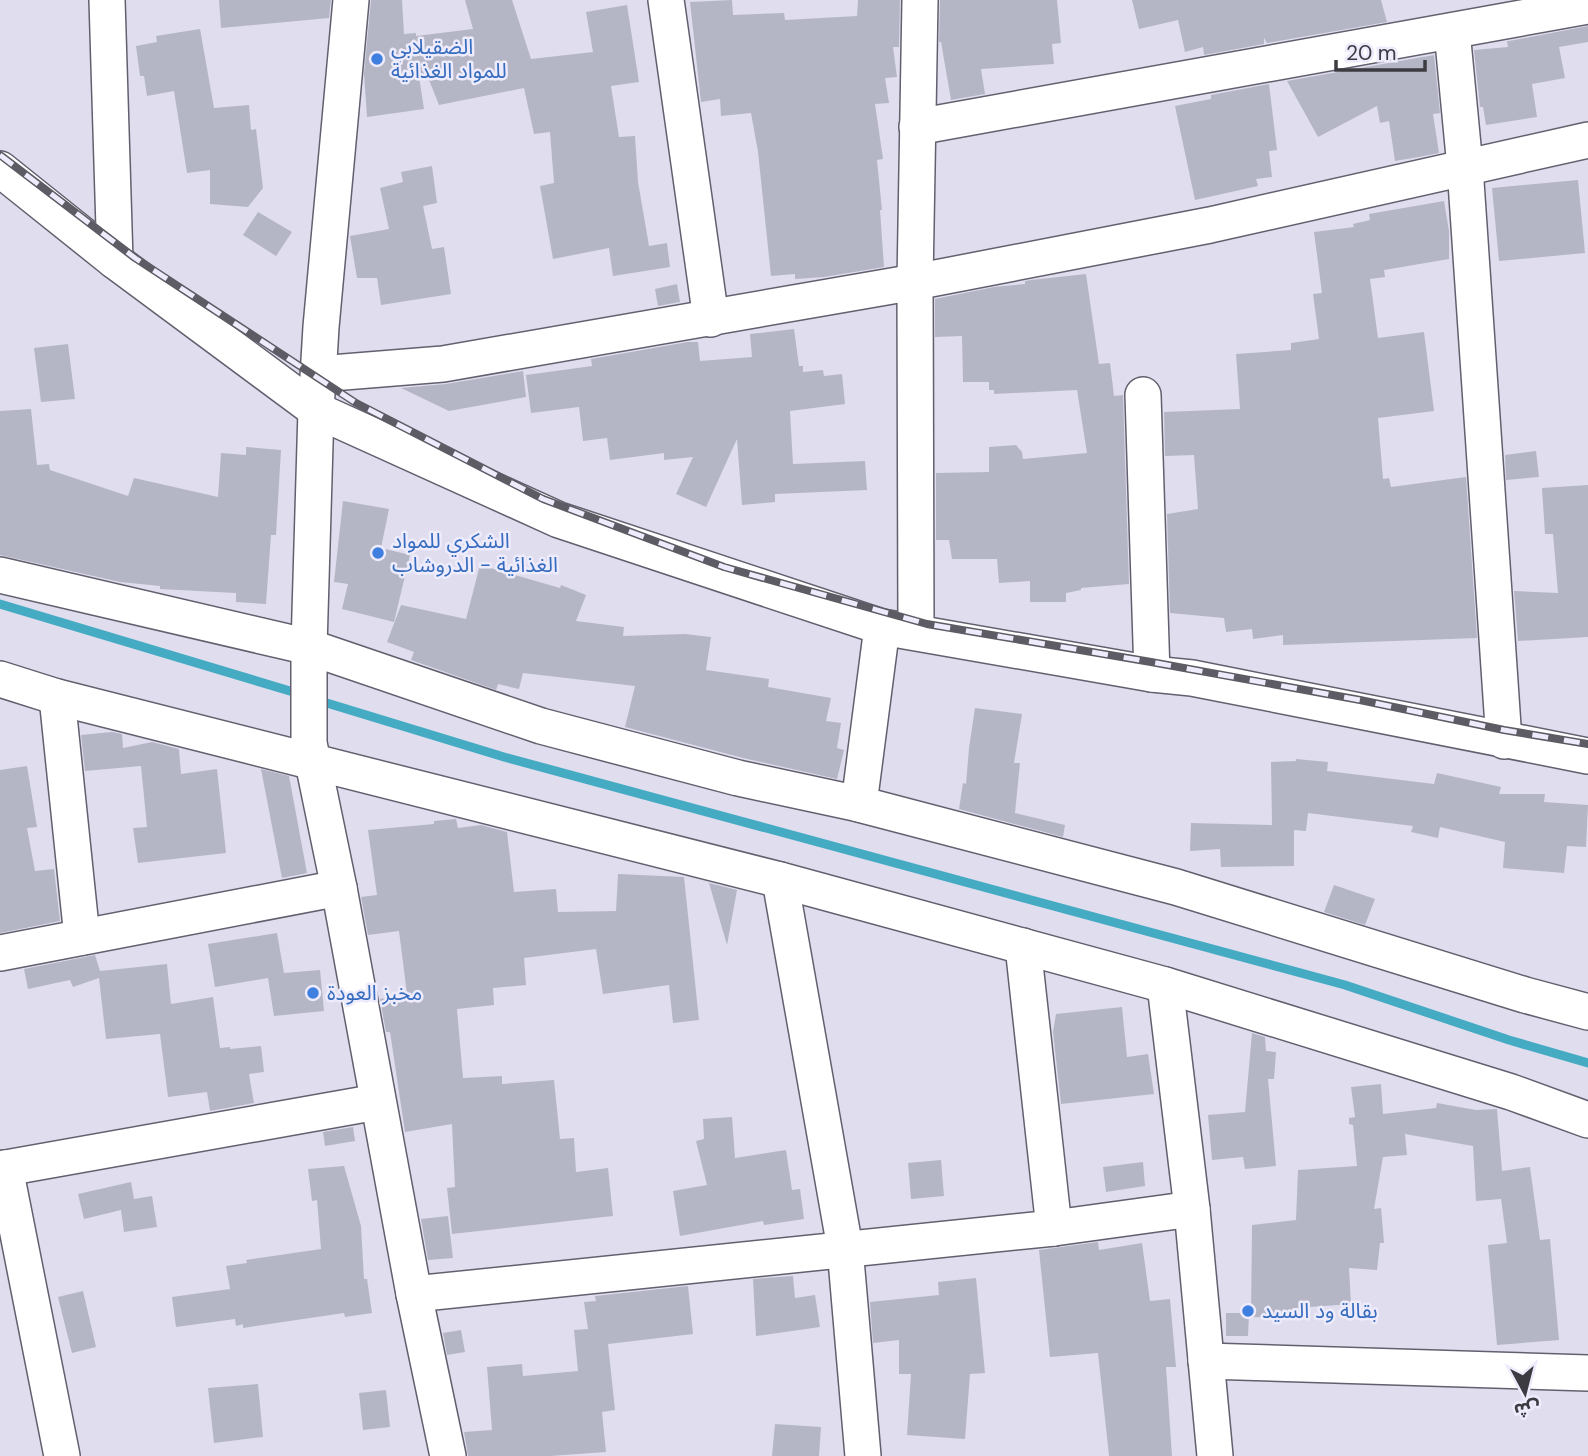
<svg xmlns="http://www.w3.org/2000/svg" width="1588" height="1456" font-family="'DM Sans','Noto Sans Arabic',sans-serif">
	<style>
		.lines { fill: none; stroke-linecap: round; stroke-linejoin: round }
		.stream { stroke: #44abc3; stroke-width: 9 }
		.building { fill: #b4b6c6 }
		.minor-casing { stroke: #62606e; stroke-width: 38 }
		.minor { stroke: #fff; stroke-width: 35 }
		.rail-casing { stroke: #5d5b64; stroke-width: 8 }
		.rail { stroke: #edebfc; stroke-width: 5; stroke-dasharray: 16; stroke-linecap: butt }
		.shop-dot { fill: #3f7fe0; stroke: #edebfc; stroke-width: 2.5 }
		.labels { text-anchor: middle; stroke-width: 5; stroke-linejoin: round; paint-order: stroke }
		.shop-label { font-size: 21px; fill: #366cbe; stroke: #edebfc; text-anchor: start }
	</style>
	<rect width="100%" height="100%" fill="#e0ddee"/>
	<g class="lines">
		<g class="stream">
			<path d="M 0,604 L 300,694"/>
			<path d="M 317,700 L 504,757 L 1345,985 L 1509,1040 L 1588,1063"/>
		</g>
	</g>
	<g class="building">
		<path d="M 219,0 L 331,0 L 329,18 L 221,28 Z"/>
		<path d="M 371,0 L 402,0 L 404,34 L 416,33 L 416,36 L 473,29 L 465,0 L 512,0 L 531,59 L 593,52 L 586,12 L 627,5 L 639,82 L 611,86 L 619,137 L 635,136 L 638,182 L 649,246 L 667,243 L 670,267 L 613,276 L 609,248 L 553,259 L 540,186 L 554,183 L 550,132 L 534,134 L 524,88 L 439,105 L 427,75 L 419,77 L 424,109 L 367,117 L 364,74 Z"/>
		<path d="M 732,0 L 733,15 L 784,13 L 785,20 L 857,16 L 858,0 L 900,0 L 899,47 L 893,47 L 897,77 L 885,78 L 889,103 L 875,104 L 883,159 L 877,160 L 882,210 L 880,210 L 884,267 L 824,277 L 795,279 L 795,274 L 771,276 L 758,152 L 751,113 L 721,116 L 720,99 L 701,102 L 690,2 Z"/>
		<path d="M 940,0 L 1057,0 L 1061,43 L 1052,44 L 1054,64 L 981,69 L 985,94 L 951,100 L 941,42 L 939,42 Z"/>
		<path d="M 1132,0 L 1381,0 L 1387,22 L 1267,43 L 1264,38 L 1264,44 L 1204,55 L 1203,47 L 1185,52 L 1178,20 L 1139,29 Z"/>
		<path d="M 1588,26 L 1588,42 L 1559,47 L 1565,78 L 1532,84 L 1537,117 L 1486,125 L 1483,107 L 1480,107 L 1474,50 L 1508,47 L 1507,41 L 1509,41 Z"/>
		<path d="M 200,29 L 214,108 L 249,105 L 251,130 L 256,129 L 263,188 L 248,207 L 210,204 L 210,170 L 187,173 L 174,91 L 147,96 L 144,76 L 140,76 L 136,46 L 157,42 L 156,36 Z"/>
		<path d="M 1434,55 L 1440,113 L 1433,114 L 1439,153 L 1419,157 L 1395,161 L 1389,121 L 1380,123 L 1377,106 L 1318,137 L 1287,81 Z"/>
		<path d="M 1269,84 L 1277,150 L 1269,151 L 1272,177 L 1256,179 L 1258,186 L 1195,200 L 1175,106 L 1211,99 L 1211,95 Z"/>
		<path d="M 432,166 L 437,203 L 423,206 L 432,249 L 444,247 L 451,294 L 381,305 L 377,278 L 357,278 L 350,236 L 389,229 L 380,188 L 403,182 L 401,172 Z"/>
		<path d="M 1578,180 L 1585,253 L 1499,261 L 1492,188 Z"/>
		<path d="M 1444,201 L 1449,231 L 1449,259 L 1384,270 L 1385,277 L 1370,279 L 1378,338 L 1424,332 L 1434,411 L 1378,418 L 1383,479 L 1389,478 L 1391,487 L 1466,477 L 1477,638 L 1283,645 L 1283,635 L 1253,639 L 1252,629 L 1226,632 L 1224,618 L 1170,613 L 1167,514 L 1198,509 L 1194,455 L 1165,456 L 1164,412 L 1240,409 L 1236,354 L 1291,350 L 1291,343 L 1319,339 L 1313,294 L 1322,293 L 1314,232 L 1354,227 L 1353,224 L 1370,220 L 1369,214 Z"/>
		<path d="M 258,212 L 292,232 L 276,256 L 243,235 Z"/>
		<path d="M 1086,274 L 1099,364 L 1110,363 L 1114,396 L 1123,395 L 1129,584 L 1081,588 L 1081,590 L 1066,593 L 1066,602 L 1030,602 L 1030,581 L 999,583 L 997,559 L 952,559 L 949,540 L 936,540 L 936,473 L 989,472 L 989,447 L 1016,445 L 1022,452 L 1023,459 L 1087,453 L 1077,390 L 994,394 L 994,390 L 989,390 L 989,382 L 963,382 L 962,336 L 935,337 L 935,299 L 994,287 L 1025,284 L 1025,281 L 1031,280 Z"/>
		<path d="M 677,284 L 680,302 L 658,306 L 655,289 Z"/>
		<path d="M 794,329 L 799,366 L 803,366 L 803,372 L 823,370 L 824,376 L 842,374 L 845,404 L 790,411 L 793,464 L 865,461 L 867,490 L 775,494 L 775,502 L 742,505 L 737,439 L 706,507 L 676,494 L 693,457 L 664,460 L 664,453 L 610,460 L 607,438 L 583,441 L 579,407 L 531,413 L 526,375 L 592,366 L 591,359 L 688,342 L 698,342 L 700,361 L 752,357 L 750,334 Z"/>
		<path d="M 68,344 L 75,399 L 41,402 L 34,348 Z"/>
		<path d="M 523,371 L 526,397 L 449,411 L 401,388 L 446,384 Z"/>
		<path d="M 31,409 L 37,465 L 49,464 L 50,470 L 128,496 L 134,478 L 218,497 L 221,453 L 246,455 L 246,447 L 281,450 L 276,535 L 271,535 L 266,604 L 236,602 L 236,593 L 160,589 L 160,586 L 120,582 L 0,555 L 0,411 Z"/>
		<path d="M 1536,451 L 1539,477 L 1506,480 L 1505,455 Z"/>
		<path d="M 1588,485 L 1588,637 L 1518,641 L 1514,591 L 1558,593 L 1553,534 L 1545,534 L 1542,488 Z"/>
		<path d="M 343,501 L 389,509 L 381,548 L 410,555 L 394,622 L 342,609 L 348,584 L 334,582 Z"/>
		<path d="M 480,565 L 560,588 L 561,585 L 586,595 L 576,621 L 624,627 L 623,636 L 685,634 L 711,637 L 706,670 L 769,679 L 768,687 L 831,698 L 826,721 L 841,723 L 837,748 L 844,750 L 837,779 L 743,758 L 625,727 L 635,686 L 523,673 L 519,689 L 498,684 L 496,690 L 411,660 L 414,652 L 387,642 L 401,605 L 466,619 Z"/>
		<path d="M 975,708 L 1022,714 L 1014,763 L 1020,763 L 1015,813 L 1065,825 L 1063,837 L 959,809 L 963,783 L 966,784 L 969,748 Z"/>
		<path d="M 112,732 L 122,734 L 123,748 L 152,742 L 179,749 L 181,774 L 217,769 L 226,853 L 138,863 L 133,828 L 147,827 L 141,766 L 85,771 L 81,735 Z"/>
		<path d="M 1296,759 L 1328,762 L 1327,771 L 1434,784 L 1437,773 L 1501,787 L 1499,794 L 1545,794 L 1544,802 L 1588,805 L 1586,847 L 1567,846 L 1564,873 L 1503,868 L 1505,842 L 1440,827 L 1438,838 L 1411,832 L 1413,826 L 1308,813 L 1306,831 L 1294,830 L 1294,866 L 1221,867 L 1220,849 L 1190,851 L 1191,823 L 1272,825 L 1271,762 L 1296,761 Z"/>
		<path d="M 27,766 L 37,827 L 27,828 L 35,871 L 54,869 L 60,921 L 0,933 L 0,770 Z"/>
		<path d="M 261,769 L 289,776 L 307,873 L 282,878 Z"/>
		<path d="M 456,819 L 458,828 L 481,825 L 507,832 L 514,892 L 556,889 L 558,912 L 616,911 L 618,874 L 684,877 L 699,1020 L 673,1023 L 669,985 L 603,994 L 596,949 L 524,958 L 526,985 L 493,988 L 494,1005 L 457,1009 L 463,1078 L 502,1076 L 502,1084 L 554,1080 L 560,1139 L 574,1138 L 576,1172 L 608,1168 L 613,1216 L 452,1234 L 447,1188 L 455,1187 L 452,1124 L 405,1132 L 390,1032 L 386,1032 L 380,999 L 407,994 L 399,931 L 368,935 L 361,897 L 377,895 L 368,830 L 434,824 L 434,821 Z"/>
		<path d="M 709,883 L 737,890 L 727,945 Z"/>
		<path d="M 1334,885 L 1375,899 L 1365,925 L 1324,912 Z"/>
		<path d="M 277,933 L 284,973 L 320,970 L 324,1011 L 274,1016 L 268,978 L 215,987 L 208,944 Z"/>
		<path d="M 95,955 L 100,971 L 167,964 L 171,1004 L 213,997 L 220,1048 L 230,1047 L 230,1049 L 261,1046 L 264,1072 L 249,1074 L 254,1103 L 210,1111 L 207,1092 L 168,1097 L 160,1034 L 106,1039 L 99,978 L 73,987 L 70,980 L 28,989 L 24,969 Z"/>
		<path d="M 1122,1007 L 1127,1057 L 1148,1054 L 1154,1094 L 1061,1104 L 1053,1032 L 1056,1014 Z"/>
		<path d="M 1252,1033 L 1265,1037 L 1266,1051 L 1276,1052 L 1274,1079 L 1268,1079 L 1276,1166 L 1245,1169 L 1243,1157 L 1212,1160 L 1208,1115 L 1245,1112 Z"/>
		<path d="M 1381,1084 L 1383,1114 L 1436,1108 L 1437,1103 L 1476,1110 L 1497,1109 L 1502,1171 L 1530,1167 L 1540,1240 L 1550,1239 L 1559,1340 L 1497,1345 L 1488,1245 L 1507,1243 L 1501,1199 L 1476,1201 L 1473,1146 L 1405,1134 L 1407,1155 L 1383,1157 L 1374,1209 L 1381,1208 L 1384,1243 L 1380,1243 L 1377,1270 L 1349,1268 L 1351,1304 L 1296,1308 L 1295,1318 L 1251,1317 L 1252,1225 L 1296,1220 L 1298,1170 L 1357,1166 L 1353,1125 L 1349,1124 L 1349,1118 L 1355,1117 L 1351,1087 Z"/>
		<path d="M 732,1117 L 735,1158 L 786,1150 L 792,1190 L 800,1189 L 804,1219 L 764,1225 L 763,1221 L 680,1236 L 673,1191 L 707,1185 L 696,1141 L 704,1139 L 703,1119 Z"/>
		<path d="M 353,1127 L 355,1141 L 325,1146 L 323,1132 Z"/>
		<path d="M 941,1160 L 944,1196 L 911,1199 L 908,1163 Z"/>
		<path d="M 1143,1162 L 1145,1186 L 1106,1192 L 1103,1167 Z"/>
		<path d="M 344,1166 L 361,1226 L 364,1279 L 367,1279 L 372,1313 L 345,1317 L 344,1313 L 243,1328 L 243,1324 L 236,1326 L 235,1319 L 176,1327 L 172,1297 L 230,1289 L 226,1266 L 247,1263 L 246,1260 L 321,1249 L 317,1200 L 312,1201 L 308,1169 Z"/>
		<path d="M 131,1182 L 134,1199 L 152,1196 L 157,1227 L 124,1232 L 121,1210 L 84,1219 L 78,1194 Z"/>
		<path d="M 448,1216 L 453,1258 L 428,1260 L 421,1219 Z"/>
		<path d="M 1098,1242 L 1099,1250 L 1142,1243 L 1150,1301 L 1170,1299 L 1176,1367 L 1166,1367 L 1172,1456 L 1109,1456 L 1098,1353 L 1050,1357 L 1039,1250 Z"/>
		<path d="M 793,1276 L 795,1298 L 815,1295 L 820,1327 L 756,1336 L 753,1279 Z"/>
		<path d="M 976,1278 L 985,1373 L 970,1374 L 965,1439 L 907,1435 L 911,1374 L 899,1374 L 899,1340 L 873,1343 L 870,1302 L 939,1295 L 938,1282 Z"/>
		<path d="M 688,1286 L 693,1334 L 608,1344 L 615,1410 L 602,1412 L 606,1452 L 550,1456 L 468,1456 L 464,1432 L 492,1430 L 487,1367 L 522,1364 L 523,1376 L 578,1371 L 574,1330 L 588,1329 L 584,1302 L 596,1301 L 595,1296 Z"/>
		<path d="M 83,1291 L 96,1347 L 72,1353 L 58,1297 Z"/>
		<path d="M 1226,1313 L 1249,1313 L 1248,1336 L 1226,1336 Z"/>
		<path d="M 461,1330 L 465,1352 L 447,1355 L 443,1333 Z"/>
		<path d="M 258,1384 L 263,1437 L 214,1443 L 208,1388 Z"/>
		<path d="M 386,1390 L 390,1427 L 363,1430 L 359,1393 Z"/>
		<path d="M 775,1424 L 821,1427 L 819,1456 L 772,1456 Z"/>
	</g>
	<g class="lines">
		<g class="minor-casing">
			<g id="minor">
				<path d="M 107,0 L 115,261"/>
				<path d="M 351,0 L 321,327 L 316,410 L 309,647 L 309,743 L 339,888 L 414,1294 L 448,1456"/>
				<path d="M 666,0 L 711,319"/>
				<path d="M 1452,31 L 1465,167 L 1504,741"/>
				<path d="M 917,127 L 1588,6"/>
				<path d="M 0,169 L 115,261 L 316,410 L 559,520 L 882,627 L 1152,674 L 1192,678 L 1588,756"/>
				<path d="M 319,374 L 443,364 L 915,282 L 1210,225 L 1588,140"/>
				<path d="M 1143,395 L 1152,674"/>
				<path d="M 0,575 L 309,647 L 541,726 L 738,778 L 859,804 L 1176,887 L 1525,995 L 1588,1012"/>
				<path d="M 916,631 L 915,282 L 920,0"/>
				<path d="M 0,679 L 57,697 L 780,880 L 1165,985 L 1511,1092 L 1588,1120"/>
				<path d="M 57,697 L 82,937"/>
				<path d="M 859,804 L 882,627"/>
				<path d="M 780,880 L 845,1248 L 863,1456"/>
				<path d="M 1023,946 L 1054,1228"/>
				<path d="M 0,953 L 339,888"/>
				<path d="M 1165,985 L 1192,1209 L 1215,1456"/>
				<path d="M 5,1168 L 62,1456"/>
				<path d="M 0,1169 L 377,1102"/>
				<path d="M 414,1294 L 1054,1228 L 1192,1209"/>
				<path d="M 1206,1361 L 1588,1373"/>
			</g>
		</g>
		<use href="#minor" class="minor"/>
		<g class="rail-casing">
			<path id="rail" d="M 0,155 L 135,258 L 356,403 L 543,499 L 724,567 L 927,624 L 1151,662 L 1360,700 L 1504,730 L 1588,744"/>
		</g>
		<use href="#rail" class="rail"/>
	</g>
	<g class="shop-dot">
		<circle cx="377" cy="59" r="7"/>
		<circle cx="378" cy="553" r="7"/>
		<circle cx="313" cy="993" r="7"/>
		<circle cx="1248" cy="1311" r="7"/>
	</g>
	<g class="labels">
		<g class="shop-label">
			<text x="391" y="54">الضقيلابي<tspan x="391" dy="24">للمواد الغذائية</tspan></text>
			<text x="392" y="548">الشكري للمواد<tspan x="392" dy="24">الغذائية - الدروشاب</tspan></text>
			<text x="327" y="1000">مخبز العودة</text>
			<text x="1262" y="1318">بقالة ود السيد</text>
		</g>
	</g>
	<g transform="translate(1525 1393) rotate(173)" stroke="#edebfc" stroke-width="5" paint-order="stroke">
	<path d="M0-5L12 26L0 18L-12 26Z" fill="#3c3b41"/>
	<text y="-10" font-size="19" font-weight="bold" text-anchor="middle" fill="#3c3b41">ش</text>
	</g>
	<path d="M1336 60v10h89v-10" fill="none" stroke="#3c3b41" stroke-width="3.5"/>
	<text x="1346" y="60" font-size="21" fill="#3c3b41" stroke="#edebfc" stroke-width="5" paint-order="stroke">20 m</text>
</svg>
